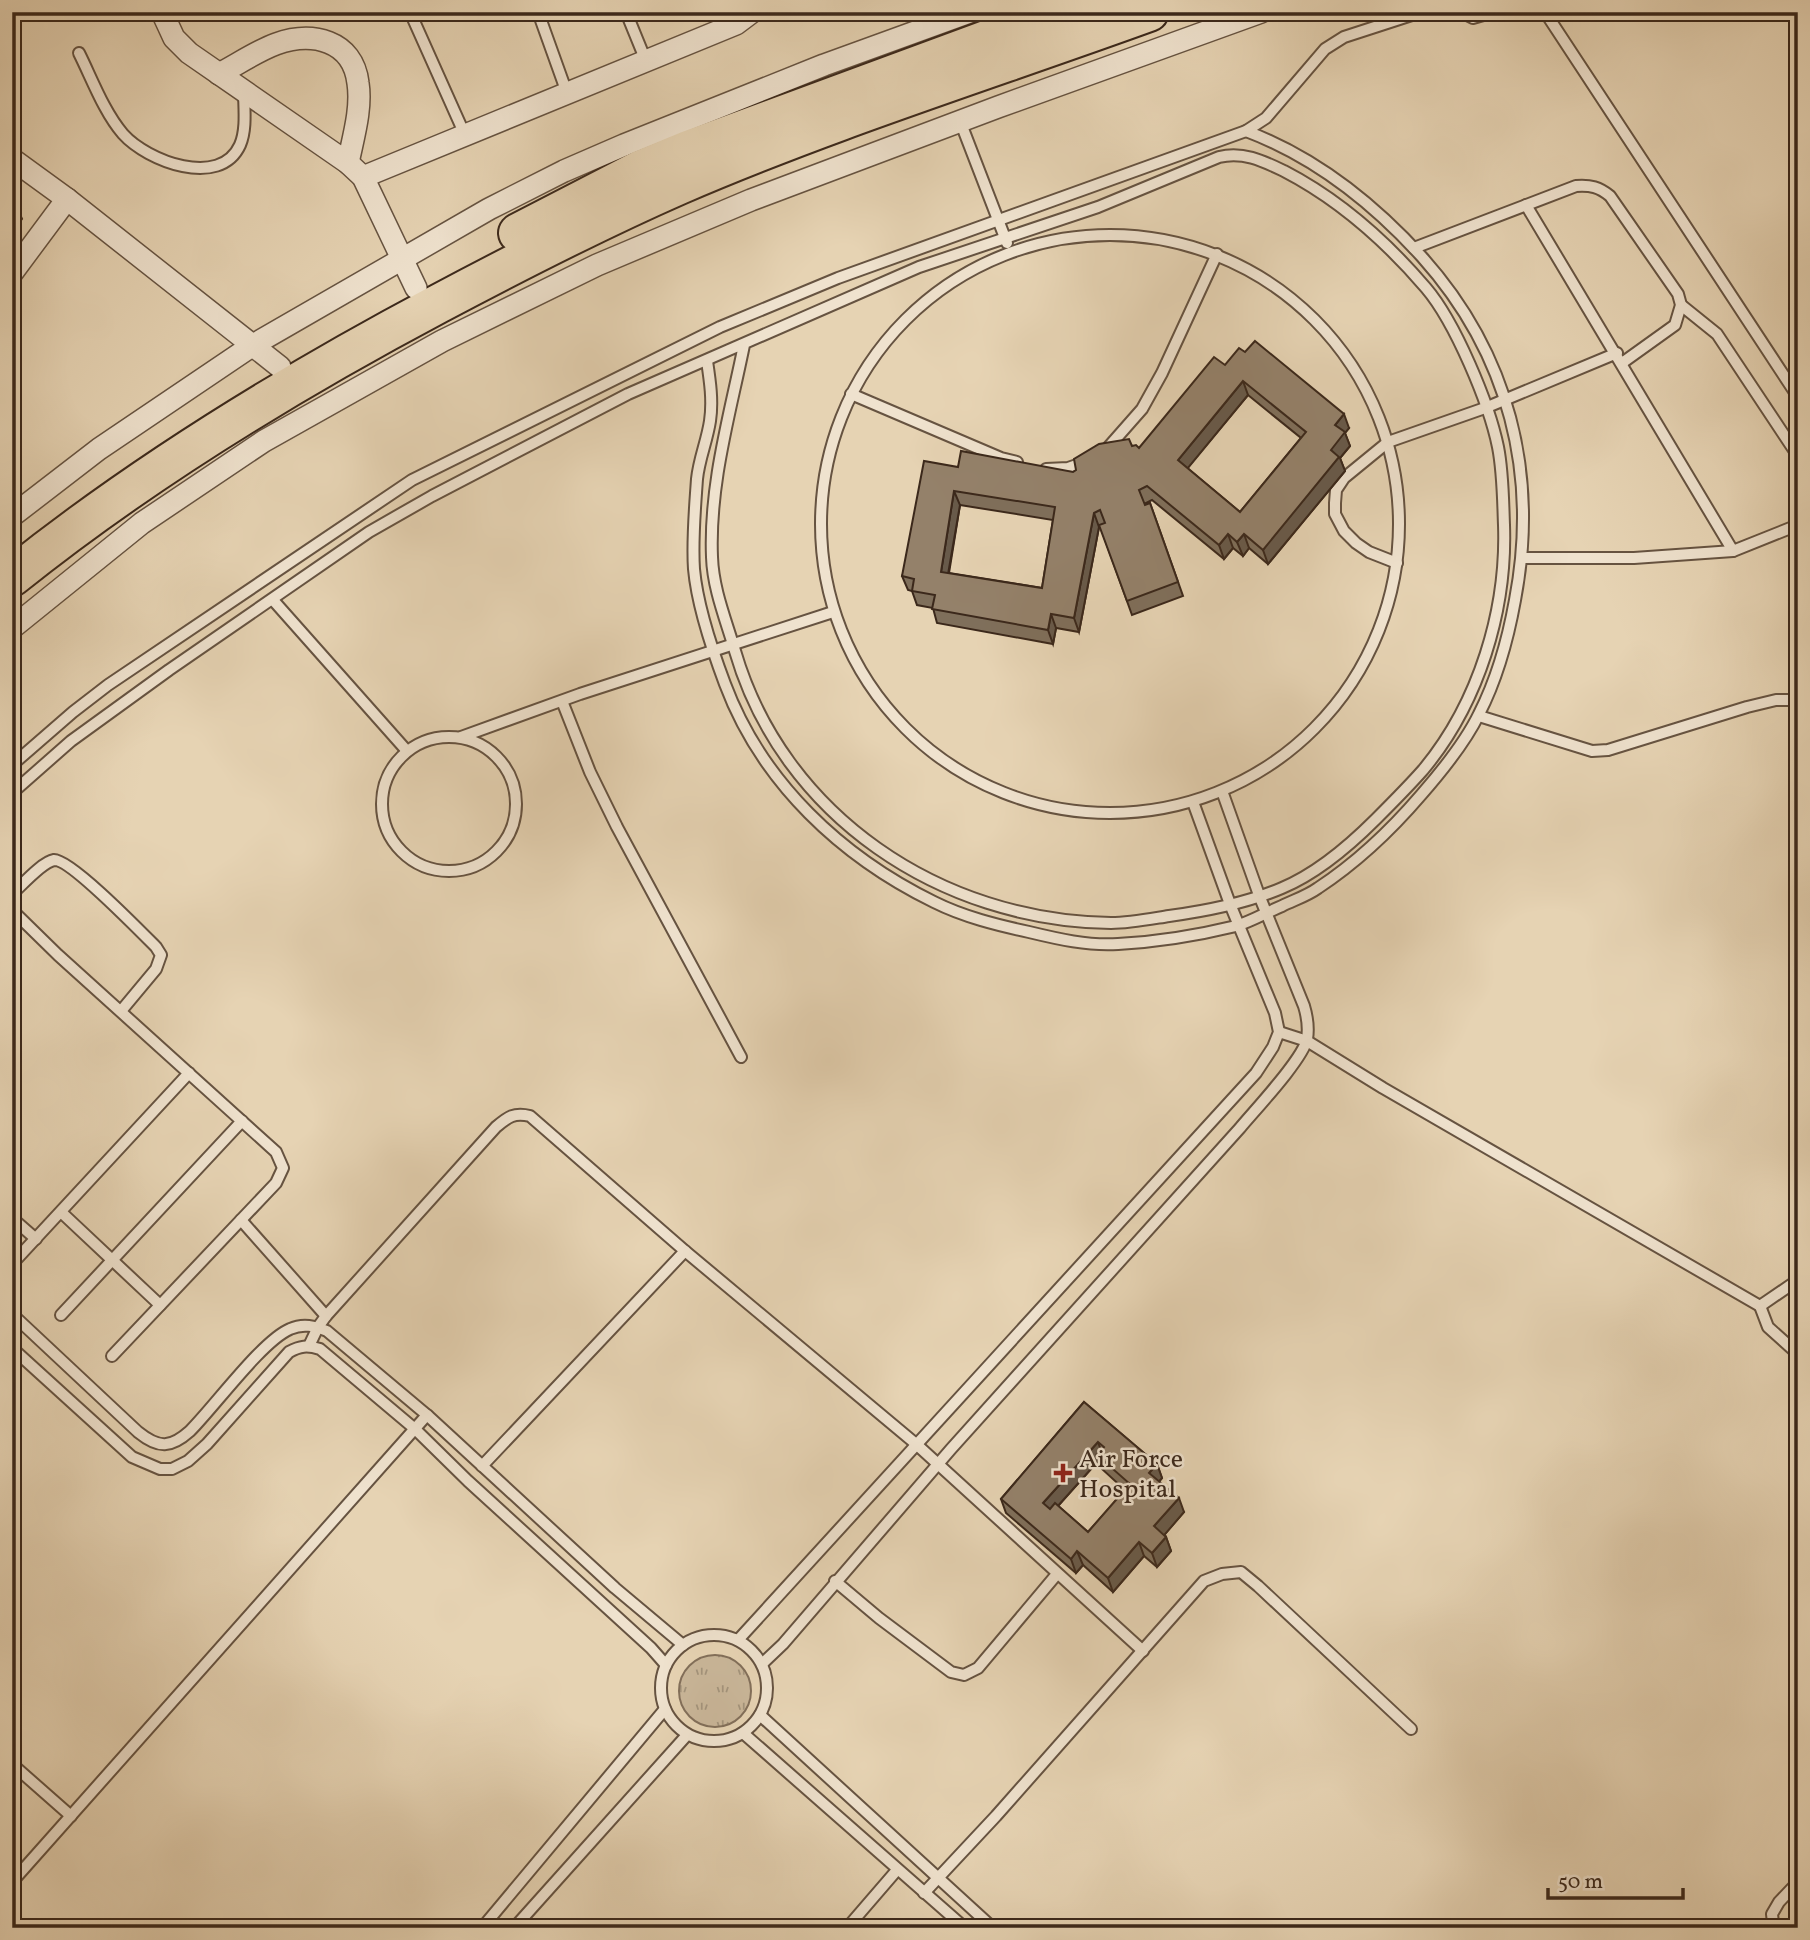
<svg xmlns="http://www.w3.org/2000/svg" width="1810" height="1940" font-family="Vollkorn,serif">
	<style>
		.grass { fill: url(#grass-tufts); stroke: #826f5a; stroke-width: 2 }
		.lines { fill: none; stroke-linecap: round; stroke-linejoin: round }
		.lane-casing { stroke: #665341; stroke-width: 14 }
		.street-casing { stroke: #665341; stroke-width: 24 }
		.highway-casing { stroke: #3b281b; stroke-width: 42 }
		.lane { stroke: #efe2ce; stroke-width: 10 }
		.street { stroke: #efe2ce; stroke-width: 21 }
		.highway { stroke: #e6d3b3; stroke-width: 38 }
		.wall { fill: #7f6f5b; stroke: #3b281b; stroke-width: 2; fill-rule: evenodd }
		.shaded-wall { fill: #685a4a; stroke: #3b281b; stroke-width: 2 }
		.building { fill: #94816a; stroke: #3b281b; stroke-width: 2; fill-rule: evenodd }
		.poi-dot { fill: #8f2418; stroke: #efe2ce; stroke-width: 2.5 }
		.labels { text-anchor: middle; stroke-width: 5; stroke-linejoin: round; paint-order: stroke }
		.poi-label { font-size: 26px; fill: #3b281b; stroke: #efe2ce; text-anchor: start }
	</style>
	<defs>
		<pattern id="grass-tufts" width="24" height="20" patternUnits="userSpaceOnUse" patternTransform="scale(1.75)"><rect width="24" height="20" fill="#c9b699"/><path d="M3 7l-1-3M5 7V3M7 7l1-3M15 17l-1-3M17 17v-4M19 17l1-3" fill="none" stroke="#a4947c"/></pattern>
	</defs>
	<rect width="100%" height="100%" fill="#e6d3b3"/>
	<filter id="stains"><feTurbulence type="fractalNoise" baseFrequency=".00286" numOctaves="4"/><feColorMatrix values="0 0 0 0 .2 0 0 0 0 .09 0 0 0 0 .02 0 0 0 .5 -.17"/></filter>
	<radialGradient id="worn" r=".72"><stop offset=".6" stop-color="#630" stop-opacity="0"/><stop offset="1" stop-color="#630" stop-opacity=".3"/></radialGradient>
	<circle class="grass" cx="715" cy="1691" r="36"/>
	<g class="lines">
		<g class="lane-casing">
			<g id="lane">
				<path d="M 410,12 L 465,135"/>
				<path d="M 538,12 L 567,93"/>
				<path d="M 626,12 L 646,61"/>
				<path d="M 1461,12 L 1473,18 L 1494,12"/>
				<path d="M 1545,12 L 1798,397"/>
				<path d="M 79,53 C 92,79 104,112 123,134 C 147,161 220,189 240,145 C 247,129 244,107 244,91"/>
				<path d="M 960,121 L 1007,243"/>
				<path d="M 1526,205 L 1733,551"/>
				<circle cx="1110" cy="524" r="289"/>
				<path d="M 1414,248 L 1576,186 C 1591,185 1599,187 1610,196 L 1678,294 L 1681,305 L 1675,325 L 1622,363"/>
				<path d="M 1681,305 L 1717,334 L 1798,456"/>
				<path d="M 707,361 C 710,381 713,401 710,421 C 707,441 699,459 697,479 C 695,508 692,540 694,569 C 697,603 713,652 725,684 C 762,783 842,857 934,902 C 964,917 997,925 1029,932 C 1058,939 1088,946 1118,944 C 1156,942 1199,935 1236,926 C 1252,921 1267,912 1282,906 C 1294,900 1307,896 1318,888 C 1356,863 1391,830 1421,795 C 1442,771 1465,743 1479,714 C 1497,679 1508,639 1515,600 C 1539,474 1509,354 1422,257 C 1373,203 1315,157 1246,131"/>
				<path d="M 851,394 L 1001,458 L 1017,462"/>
				<path d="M 1105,451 L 1142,409 L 1162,373 L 1217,254"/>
				<path d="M 1046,469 L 1068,468 L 1088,461"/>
				<path d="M 1522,558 L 1634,558 L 1733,551 L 1798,525"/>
				<path d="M 1397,563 L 1369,552 L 1356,543 L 1344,531 L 1335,514 L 1335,503 L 1336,490 L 1344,478 L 1388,442 L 1485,408 L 1617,353"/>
				<path d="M 273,600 L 407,751"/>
				<path d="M 562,701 L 590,772 L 617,827 L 741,1057"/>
				<path d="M 1479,716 L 1592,751 L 1608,750 L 1747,707 L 1776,700 L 1798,700"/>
				<circle cx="449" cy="804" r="67"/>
				<path d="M 461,737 L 580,694 L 833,612"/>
				<path d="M 12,765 L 73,712 L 108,685 L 412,480 L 720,327 L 838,278 L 1246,131 L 1266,118 L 1325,49 L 1344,37 L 1421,12"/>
				<path d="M 12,793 L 71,741 L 169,670 L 369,532 L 432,496 L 628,394 L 919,267 L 1098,207 L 1219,157 C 1243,151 1263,161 1284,171 C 1340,200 1385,240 1426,288 C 1455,322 1489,403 1498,447 C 1503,472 1503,499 1504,525 C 1507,610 1479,703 1423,770 C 1408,787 1392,803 1376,819 C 1349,846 1318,873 1282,888 C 1247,903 1206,911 1169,916 C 1150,919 1130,923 1111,923 C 941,921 783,816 735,651 C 726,620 713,589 712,557 C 709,485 730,414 744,345"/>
				<path d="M 12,894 C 21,886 42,862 54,860 C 70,859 141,932 156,947 L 161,955 L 156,969 L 121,1011"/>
				<path d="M 12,910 L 58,955 L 276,1152 L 283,1168 L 276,1183 L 112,1356"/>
				<path d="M 1279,1032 L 1307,1041 L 1383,1088 L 1760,1306 L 1798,1280"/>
				<path d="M 61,1212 L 160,1305"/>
				<path d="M 12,1218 L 36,1239"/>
				<path d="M 241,1220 L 326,1316"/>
				<path d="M 12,1264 L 189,1073"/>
				<path d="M 1760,1306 L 1768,1327 L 1798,1354"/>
				<path d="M 12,1314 L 138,1432 C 159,1449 171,1448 190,1431 C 215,1406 262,1341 290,1329 C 303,1323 315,1326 327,1331 L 427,1415 L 615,1588 L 683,1645"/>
				<path d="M 61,1315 L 242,1121"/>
				<path d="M 309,1346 L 318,1327 L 326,1316 L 496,1127 C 508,1117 514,1112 530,1116 L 685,1251 L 916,1444 L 1143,1651"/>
				<path d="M 12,1348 L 132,1457 L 160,1469 L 172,1469 L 188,1461 L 207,1444 L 289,1352 C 300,1346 307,1345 320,1349 L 415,1429 L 468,1481 L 651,1648 L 666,1665"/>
				<path d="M 482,1466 L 685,1251"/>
				<path d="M 835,1581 L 879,1618 L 951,1672 L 964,1675 L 978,1668 L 1057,1574"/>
				<circle cx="714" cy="1688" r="53"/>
				<path d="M 738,1640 L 1256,1073 L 1273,1047 L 1279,1032 L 1275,1013 L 1230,904 L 1193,802"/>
				<path d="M 762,1664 L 783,1644 L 951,1449 L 1240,1128 C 1255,1110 1303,1059 1307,1039 C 1309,1027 1307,1016 1304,1006 L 1259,895 L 1222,791"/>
				<path d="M 760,1715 L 993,1928"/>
				<path d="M 743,1733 L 965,1928"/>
				<path d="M 12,1764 L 71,1816"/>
				<path d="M 12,1882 L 427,1415"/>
				<path d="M 924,1893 L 996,1816 L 1204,1581 L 1222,1574 L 1241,1572 L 1258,1586 L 1411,1729"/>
				<path d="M 482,1928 L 665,1709"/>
				<path d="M 514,1928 L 687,1735"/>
				<path d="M 847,1928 L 897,1870"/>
				<path d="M 1778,1928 L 1773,1923 L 1772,1914 L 1779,1902 L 1798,1882"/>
			</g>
		</g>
		<g class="street-casing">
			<g id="street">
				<path d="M 162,12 L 174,38 L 189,53 L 348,163 L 363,177 L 416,288"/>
				<path d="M 219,74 C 238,64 257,51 276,44 C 312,31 353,40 358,83 C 362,109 353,138 348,163"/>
				<path d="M 12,159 L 67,199 L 280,367"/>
				<path d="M 363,177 L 736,24 L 752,12"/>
				<path d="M 12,273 L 67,199"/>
				<path d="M 12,516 L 99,449 L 253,345 L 489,209 L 564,171 L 624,145 L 824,65 L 970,12"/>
				<path d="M 12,628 L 142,523 L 264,441 L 442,341 L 597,265 L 751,200 L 998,107 L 1261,12"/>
			</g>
		</g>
		<g class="highway-casing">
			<g id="highway">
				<path d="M 518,233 L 642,169 L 688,150 L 1062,12"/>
				<path d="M 12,577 C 144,471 289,383 438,304 C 517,262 597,221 679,185 C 832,119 992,69 1149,12"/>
			</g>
		</g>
		<use href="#lane" class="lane"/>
		<use href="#street" class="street"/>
		<use href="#highway" class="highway"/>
	</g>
	<g class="wall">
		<path d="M 1225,365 L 1349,428 L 1345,433 L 1350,446 L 1340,458 L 1345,471 L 1268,564 L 1249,548 L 1243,556 L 1233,548 L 1224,559 L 1152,500 L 1144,504 L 1145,505 L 1150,503 L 1183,596 L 1132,615 L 1100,526 L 1099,527 L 1079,632 L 1056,628 L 1053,644 L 937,623 L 933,608 L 917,605 L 912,591 L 908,590 L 902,576 L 958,467 L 1073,472 L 1132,446 L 1139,448 ZM 1248,395 L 1301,438 L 1240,512 L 1187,468 ZM 960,505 L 1053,520 L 1042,588 L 949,573 Z"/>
		<path d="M 1084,1402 L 1157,1464 L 1162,1478 L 1159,1482 L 1184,1512 L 1164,1535 L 1166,1537 L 1171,1551 L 1157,1567 L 1144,1556 L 1113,1592 L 1083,1565 L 1076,1573 L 1006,1513 L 1001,1499 ZM 1099,1460 L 1102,1469 L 1125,1490 L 1088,1532 L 1058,1506 Z"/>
	</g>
	<g class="shaded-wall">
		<path d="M 19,212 L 22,219 L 12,233 L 12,223 Z"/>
		<path d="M 1243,381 L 1248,395 L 1183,474 L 1178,460 Z"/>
		<path d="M 1344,414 L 1349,428 L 1345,433 L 1350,446 L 1340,458 L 1345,471 L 1268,564 L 1263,550 L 1331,450 L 1335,425 Z"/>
		<path d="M 954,491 L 960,505 L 946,586 L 941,572 Z"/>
		<path d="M 1094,513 L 1099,527 L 1079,632 L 1074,618 Z"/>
		<path d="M 1228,534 L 1233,548 L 1224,559 L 1219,545 Z"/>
		<path d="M 1244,534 L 1249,548 L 1243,556 L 1237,542 Z"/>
		<path d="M 1051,614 L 1056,628 L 1053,644 L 1048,630 Z"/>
		<path d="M 1098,1442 L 1103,1456 L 1097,1455 L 1099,1460 L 1048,1517 L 1043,1503 Z"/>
		<path d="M 1157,1464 L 1162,1478 L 1154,1487 L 1149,1473 Z"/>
		<path d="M 1179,1498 L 1184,1512 L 1160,1540 L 1154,1526 Z"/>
		<path d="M 1166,1537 L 1171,1551 L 1157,1567 L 1152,1553 Z"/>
		<path d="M 1139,1542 L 1144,1556 L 1113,1592 L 1108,1578 Z"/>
		<path d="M 1077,1551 L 1083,1565 L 1076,1573 L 1071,1559 Z"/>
	</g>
	<g class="building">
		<path d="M 12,207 L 19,212 L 12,223 Z"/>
		<path d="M 1255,341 L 1344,414 L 1335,425 L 1345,432 L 1331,450 L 1339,457 L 1263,550 L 1244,534 L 1237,542 L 1228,534 L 1219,545 L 1147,486 L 1139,490 L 1145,505 L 1150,503 L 1178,582 L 1127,601 L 1099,525 L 1105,523 L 1100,510 L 1094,513 L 1074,618 L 1051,614 L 1048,630 L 932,609 L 935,595 L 912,591 L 914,579 L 902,576 L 924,461 L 958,467 L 961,451 L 1073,472 L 1076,470 L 1074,459 L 1099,444 L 1129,439 L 1132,446 L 1136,445 L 1139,448 L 1214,357 L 1225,365 L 1239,348 L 1245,352 ZM 1243,381 L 1306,432 L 1240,512 L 1178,460 ZM 954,491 L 1055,507 L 1042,588 L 941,572 Z"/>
		<path d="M 1084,1402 L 1157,1464 L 1149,1473 L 1179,1498 L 1154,1526 L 1166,1537 L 1152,1553 L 1139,1542 L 1108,1578 L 1077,1551 L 1071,1559 L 1001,1499 ZM 1098,1442 L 1104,1447 L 1097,1455 L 1130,1484 L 1088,1532 L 1055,1503 L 1050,1509 L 1043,1503 Z"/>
	</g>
	<path class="poi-dot" d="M1059.5 1462.5h7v7h7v7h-7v7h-7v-7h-7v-7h7z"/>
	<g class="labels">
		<g class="poi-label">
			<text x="1079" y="1467">Air Force<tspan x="1079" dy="30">Hospital</tspan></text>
		</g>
	</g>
	<rect width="1810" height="1940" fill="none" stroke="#e6d3b3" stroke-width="42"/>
	<rect x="14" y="14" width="1782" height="1912" fill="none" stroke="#3b281b" stroke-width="3.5"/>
	<rect x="21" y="21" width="1768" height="1898" fill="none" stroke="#3b281b" stroke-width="2"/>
	<path d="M1548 1888v10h135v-10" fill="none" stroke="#3b281b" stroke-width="3.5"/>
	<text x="1558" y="1888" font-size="21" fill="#3b281b" stroke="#efe2ce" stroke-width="5" paint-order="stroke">50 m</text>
	<rect width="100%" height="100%" filter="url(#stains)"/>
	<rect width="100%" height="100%" fill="url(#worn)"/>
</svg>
